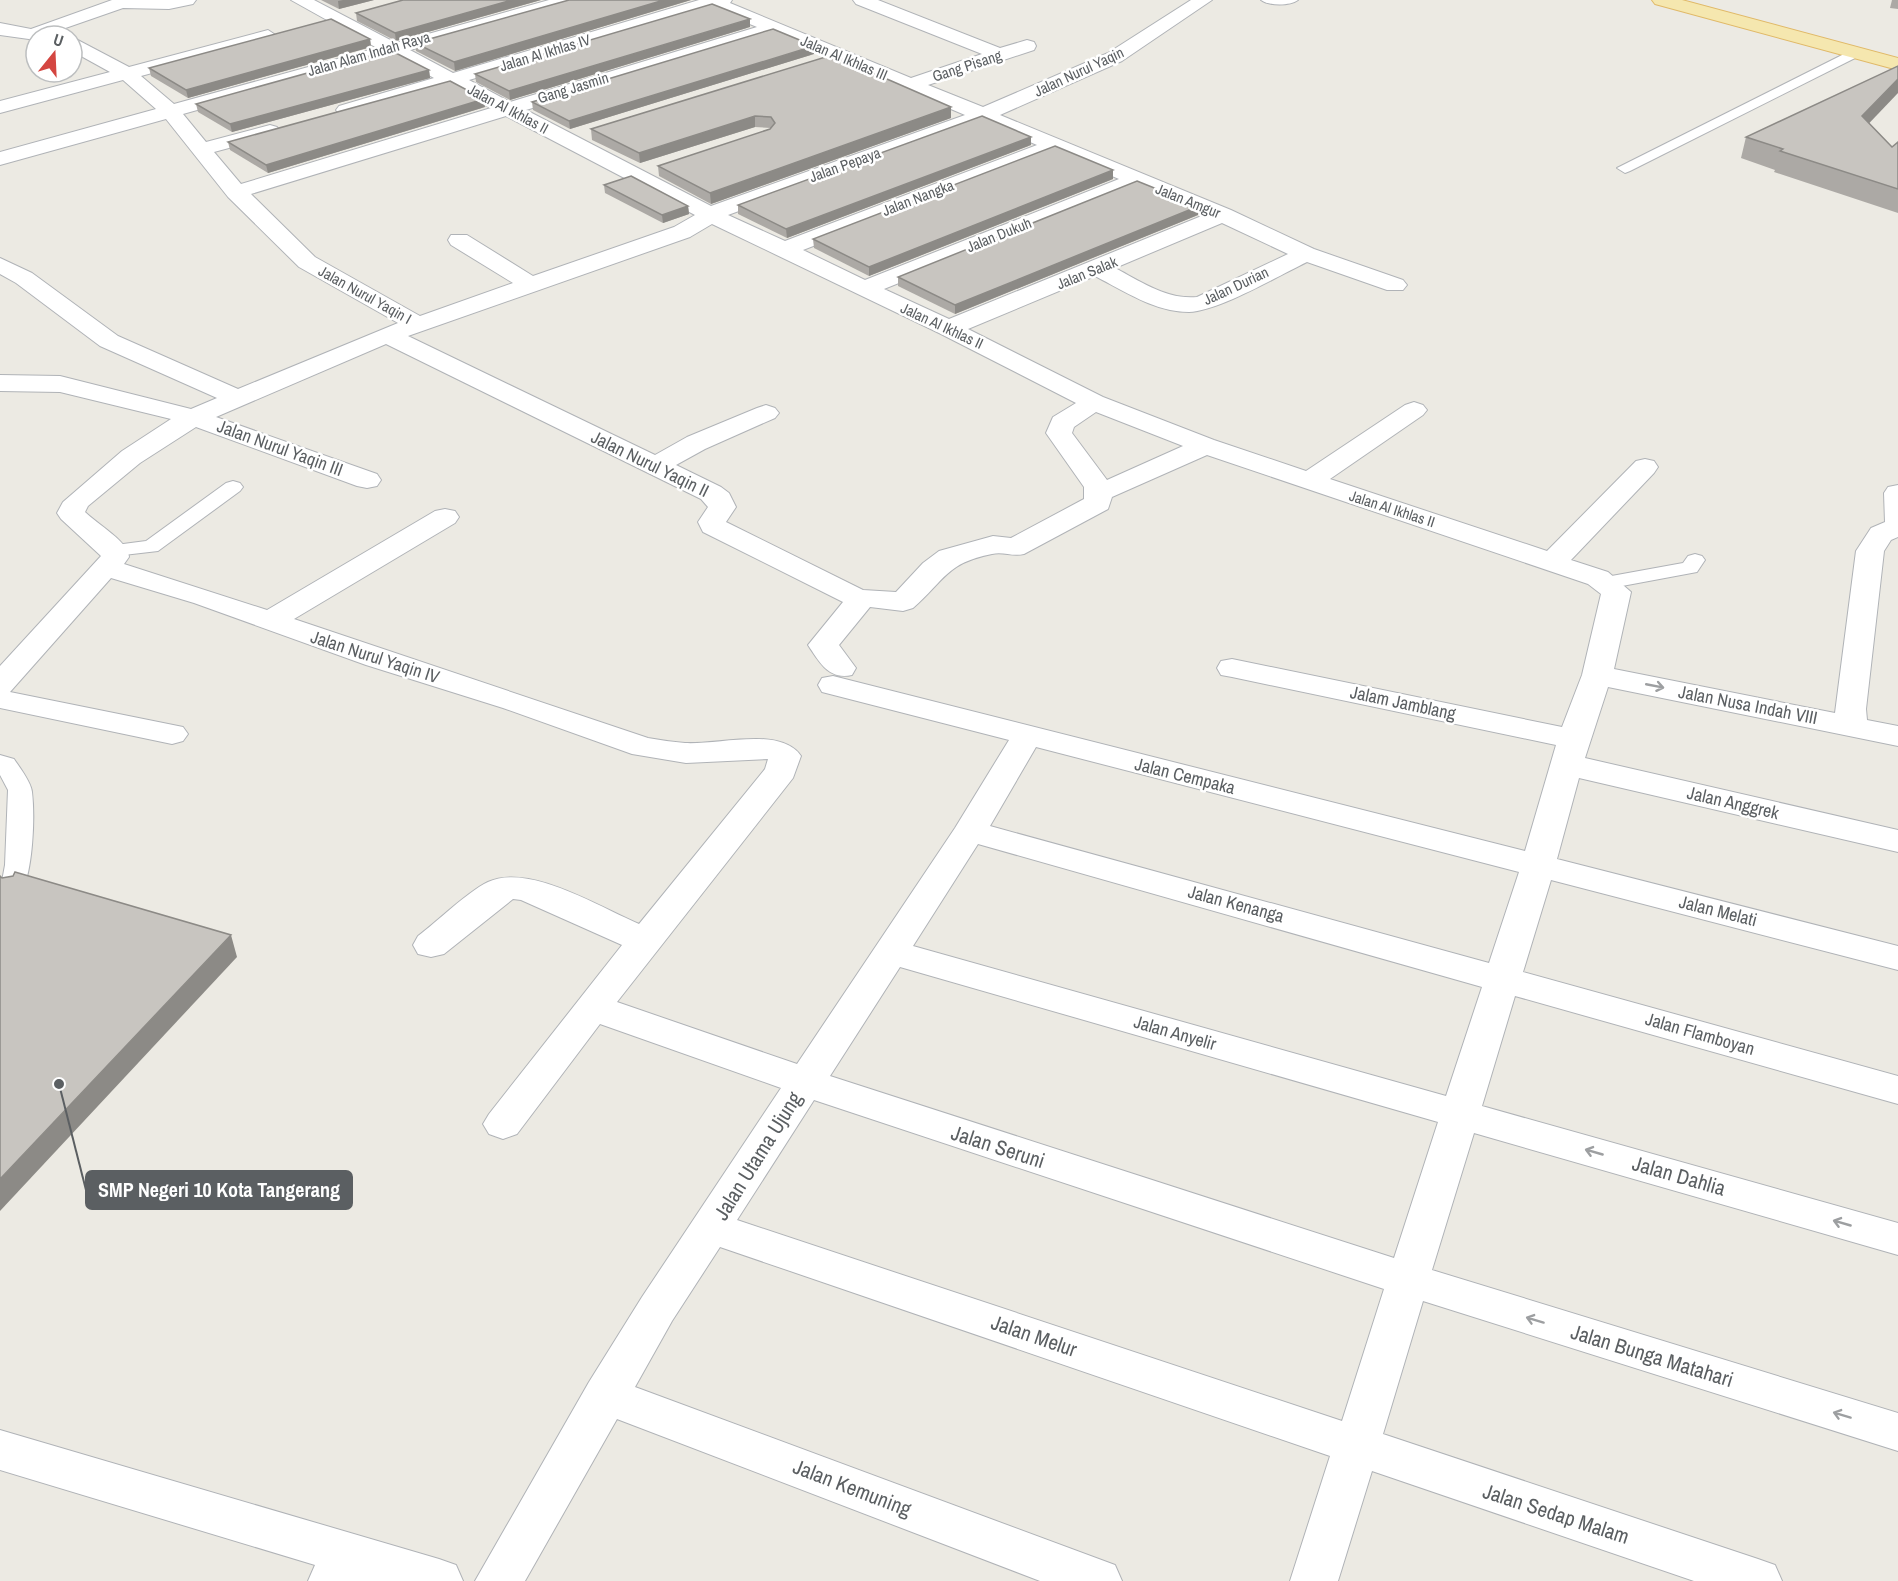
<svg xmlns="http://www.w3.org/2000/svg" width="1898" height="1581" font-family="'Archivo Narrow',sans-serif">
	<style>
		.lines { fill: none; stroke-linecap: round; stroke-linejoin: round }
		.lane-casing { stroke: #b0b3b7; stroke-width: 2 }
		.street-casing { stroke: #b0b3b7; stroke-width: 2 }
		.primary-casing { stroke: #e0b968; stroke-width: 2 }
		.lane { fill: #fff; fill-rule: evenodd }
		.street { fill: #fff; fill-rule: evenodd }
		.primary { fill: #f5e7af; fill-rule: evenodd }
		.wall { fill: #aca9a5 }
		.shaded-wall { fill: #8c8a86 }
		.building { fill: #c8c5c0; stroke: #8c8a86; stroke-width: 1.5 }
		.oneway { stroke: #9d9fa1 }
		.labels { text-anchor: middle; stroke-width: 5; stroke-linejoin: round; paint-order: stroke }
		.far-street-label { font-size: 15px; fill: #5b5f62; stroke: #fff }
		.street-label { font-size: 18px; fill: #5b5f62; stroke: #fff }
		.near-street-label { font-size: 21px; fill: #5b5f62; stroke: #fff }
		.leader { fill: none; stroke: #5b5f62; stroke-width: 2 }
		.callout-dot { fill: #5b5f62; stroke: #fff; stroke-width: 2 }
		.callout { fill: #5b5f62; stroke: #5b5f62; stroke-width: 2 }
		.callout-label { font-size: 20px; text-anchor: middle; font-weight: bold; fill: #fff }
	</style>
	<rect width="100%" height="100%" fill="#eceae3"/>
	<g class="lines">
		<g class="lane-casing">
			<g id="lane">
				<path d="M 1261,0 L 1298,0 C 1290,6 1269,6 1261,0 Z"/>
				<path d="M 1854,49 L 1859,50 L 1859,56 L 1630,171 L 1625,173 L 1617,168 Z"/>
				<path d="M 233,481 L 240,483 L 243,487 L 240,491 L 158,551 L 115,556 L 108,554 L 105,550 L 108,546 L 146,541 L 226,483 Z"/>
				<path d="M 1695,554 L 1702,556 L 1705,560 L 1697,572 L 1606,589 L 1599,587 L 1595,583 L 1599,579 L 1606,577 L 1683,563 L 1688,556 Z"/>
				<path d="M 0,755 L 14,759 C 20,768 31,782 32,792 C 35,817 33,874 20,895 L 11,897 L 0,892 L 5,865 L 8,790 L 0,775 Z"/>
			</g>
		</g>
		<g class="street-casing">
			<g id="street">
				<path d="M 112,0 L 196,0 L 193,4 L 169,9 L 123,8 L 54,32 L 57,36 L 36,36 L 36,40 L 0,35 L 0,23 L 31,29 Z"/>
				<path d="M 291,0 L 314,0 L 396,43 L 549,0 L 578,0 L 575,4 L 410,50 L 453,73 L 699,0 L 732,0 L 730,3 L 911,78 L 982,54 L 856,4 L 853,0 L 878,0 L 1000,48 L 1027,40 L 1034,42 L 1036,46 L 1034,50 L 928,85 L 983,107 L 1108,53 L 1191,0 L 1212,0 L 1122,61 L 1000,115 L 1231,210 L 1314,249 L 1403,280 L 1407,285 L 1403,290 L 1387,290 L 1307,262 C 1278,276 1219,311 1189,312 C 1155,312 1124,291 1095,276 L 968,329 L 1103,397 L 1214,440 L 1306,471 L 1405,405 L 1414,402 L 1423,405 L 1427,410 L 1423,415 L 1330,479 L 1547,551 L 1636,461 L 1645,459 L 1654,461 L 1658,467 L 1654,473 L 1571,560 L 1608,572 L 1631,592 L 1614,669 L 1835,713 L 1856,551 L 1871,528 L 1885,522 L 1884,493 L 1888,487 L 1898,485 L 1898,537 L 1891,540 L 1884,551 L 1866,709 L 1867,720 L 1898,726 L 1898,746 L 1608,687 L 1585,758 L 1898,830 L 1898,852 L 1579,778 L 1557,859 L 1898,946 L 1898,970 L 1551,880 L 1523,972 L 1898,1076 L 1898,1104 L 1515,996 L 1482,1106 L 1898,1223 L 1898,1255 L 1474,1133 L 1432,1270 L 1898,1413 L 1898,1451 L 1423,1301 L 1383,1434 L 1758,1559 L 1775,1565 L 1782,1581 L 1694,1581 L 1372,1471 L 1338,1581 L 1290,1581 L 1330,1456 L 720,1247 L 672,1321 L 635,1387 L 1115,1565 L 1122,1581 L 1040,1581 L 617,1419 L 525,1581 L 475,1581 L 589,1382 L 642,1297 L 781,1088 L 600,1024 L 517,1134 L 503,1139 L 489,1134 L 483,1124 L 489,1114 L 622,945 L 521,900 L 513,899 L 444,954 L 431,957 L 418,954 L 413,945 L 418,936 C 437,922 467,892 488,882 C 529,863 599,907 639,924 L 765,769 L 768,759 L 686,763 L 632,754 L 503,708 L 366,665 L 194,603 L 111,578 L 10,692 L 183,727 L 188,734 L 183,741 L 172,744 L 0,708 L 0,666 L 101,556 L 61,519 L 57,513 L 63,502 L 122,451 L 171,419 L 60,392 L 0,391 L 0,375 L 60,376 L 191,409 L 217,398 L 100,346 L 16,283 L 0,274 L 0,258 L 32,273 L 118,336 L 238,389 L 398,323 L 299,267 L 228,197 L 166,119 L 0,165 L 0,152 L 156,109 L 123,80 L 0,113 L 0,101 L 110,72 L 72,51 L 72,37 L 129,67 L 268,30 L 277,36 L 275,40 L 141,76 L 174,104 L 377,48 ZM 713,9 L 757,27 L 510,102 L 469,80 ZM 774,34 L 965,115 L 711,206 L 526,110 ZM 392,55 L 434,78 L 339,106 L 336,110 L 339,114 L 353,114 L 449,86 L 491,108 L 241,184 L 214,152 L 277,135 L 280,131 L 277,127 L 270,125 L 206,142 L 183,114 ZM 506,116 L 695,215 L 674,227 L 533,276 L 467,235 L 451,235 L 448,240 L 451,245 L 513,283 L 420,316 L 315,257 L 251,194 ZM 983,122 L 1037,145 L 785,241 L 728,215 ZM 1055,152 L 1119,179 L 865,280 L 803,250 ZM 1137,187 L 1204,215 L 949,319 L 884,289 ZM 1222,223 L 1288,254 L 1197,297 C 1167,300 1140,281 1115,268 ZM 712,224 L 939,333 L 1076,403 L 1053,417 L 1046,433 L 1084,487 L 1084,499 L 1011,538 L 993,536 L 939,551 L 923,563 L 896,592 L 863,590 L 726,522 L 736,507 L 729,493 L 721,487 L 676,465 L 705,449 L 775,418 L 779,413 L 775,408 L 766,405 L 757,408 L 687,437 L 655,455 L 408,336 L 690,237 ZM 386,344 L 701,499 L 708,507 L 698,522 L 703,532 L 843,602 L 808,645 C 820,663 829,680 852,675 L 856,668 L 839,645 L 870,607 L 903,611 L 913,608 C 945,580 946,563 992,554 C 1003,551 1012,557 1024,554 L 1108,509 L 1112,497 L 1207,455 L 1588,584 L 1601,594 L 1582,675 L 1562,727 L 1232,659 L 1221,661 L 1217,668 L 1221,675 L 1232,677 L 1556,745 L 1525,851 L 833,676 L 822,678 L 818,685 L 822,692 L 1009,740 L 955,828 L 797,1064 L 617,1002 L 793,778 L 801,756 C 781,726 718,745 685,743 C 673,742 660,740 648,738 L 294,619 L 455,523 L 459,517 L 455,511 L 445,509 L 435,511 L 267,610 L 124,564 L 129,557 C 129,542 97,524 85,512 L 88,506 L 140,463 L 196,427 L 357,486 L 367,488 L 377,486 L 381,480 L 377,474 L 216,417 ZM 1096,412 L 1183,446 L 1107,480 L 1072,433 L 1074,427 ZM 1036,747 L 1519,872 L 1489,963 L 990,826 ZM 978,844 L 1482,987 L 1446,1096 L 913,946 ZM 900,967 L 1438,1122 L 1394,1258 L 830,1076 ZM 814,1100 L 1384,1289 L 1342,1421 L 737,1220 Z"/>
				<path d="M 0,1430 L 439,1559 L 456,1565 L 463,1581 L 308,1581 L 315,1565 L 0,1470 Z"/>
			</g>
		</g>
		<g class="primary-casing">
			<path id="primary" d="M 1652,0 L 1682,0 L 1898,58 L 1898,70 L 1655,4 Z"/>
		</g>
		<use href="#lane" class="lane"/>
		<use href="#street" class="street"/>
		<use href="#primary" class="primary"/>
	</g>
	<g class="wall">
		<path d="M 321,0 L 374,0 L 339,9 Z"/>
		<path d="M 403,0 L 541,0 L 396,41 L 357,21 L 356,13 Z"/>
		<path d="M 569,0 L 691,0 L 455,71 L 416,51 L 415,43 Z"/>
		<path d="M 1892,0 L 1898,0 L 1898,9 L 1890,8 Z"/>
		<path d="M 750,27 L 510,100 L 476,82 L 475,74 Z"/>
		<path d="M 370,39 L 371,47 L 188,98 L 151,76 L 149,68 Z"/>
		<path d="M 814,54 L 570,129 L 533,110 L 532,102 Z"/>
		<path d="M 832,55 L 951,118 L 711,204 L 659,176 L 658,166 L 770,129 L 771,128 L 755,127 L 640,163 L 592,140 L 591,129 Z"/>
		<path d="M 429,70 L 430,78 L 232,132 L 198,112 L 196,104 Z"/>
		<path d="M 485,107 L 268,173 L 230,150 L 228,142 Z"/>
		<path d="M 1869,123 L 1892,147 L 1898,142 L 1898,213 L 1774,172 L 1775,170 L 1741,158 L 1746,137 Z"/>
		<path d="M 1031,145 L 787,238 L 738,214 L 738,205 Z"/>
		<path d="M 1113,179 L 869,276 L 814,248 L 813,239 Z"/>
		<path d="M 604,185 L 688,206 L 689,214 L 663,223 L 605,193 Z"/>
		<path d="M 1198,215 L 955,314 L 898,286 L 898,277 Z"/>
	</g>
	<g class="shaded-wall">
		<path d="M 343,0 L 374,0 L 339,9 L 338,1 Z"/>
		<path d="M 512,0 L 541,0 L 396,41 L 395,33 Z"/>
		<path d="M 664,0 L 691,0 L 455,71 L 454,62 Z"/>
		<path d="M 750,19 L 750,27 L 510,100 L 509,91 Z"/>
		<path d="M 370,39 L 371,47 L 188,98 L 186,90 Z"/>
		<path d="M 814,46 L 814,54 L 570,129 L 569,121 Z"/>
		<path d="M 429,70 L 430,78 L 232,132 L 230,124 Z"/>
		<path d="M 1898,79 L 1898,93 L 1856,137 L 1862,116 Z"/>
		<path d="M 484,99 L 485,107 L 268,173 L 266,165 Z"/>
		<path d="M 951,107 L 951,118 L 711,204 L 710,193 Z"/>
		<path d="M 755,116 L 755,127 L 640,163 L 639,153 Z"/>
		<path d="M 1031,137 L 1031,145 L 787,238 L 786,229 Z"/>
		<path d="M 1113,170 L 1113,179 L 869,276 L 869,267 Z"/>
		<path d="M 688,206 L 689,214 L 663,223 L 662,215 Z"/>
		<path d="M 1199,206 L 1198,215 L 955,314 L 955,305 Z"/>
		<path d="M 231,935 L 237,957 L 0,1211 L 0,1179 Z"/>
	</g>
	<g class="building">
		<path d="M 403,0 L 512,0 L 395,33 L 356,13 Z"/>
		<path d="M 569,0 L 664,0 L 454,62 L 415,43 Z"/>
		<path d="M 712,4 L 750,19 L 509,91 L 475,74 Z"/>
		<path d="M 331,19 L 370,39 L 186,90 L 149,68 Z"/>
		<path d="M 773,29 L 814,46 L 569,121 L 532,102 Z"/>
		<path d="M 390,50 L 429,70 L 230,124 L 196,104 Z"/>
		<path d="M 832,55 L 951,107 L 710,193 L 658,166 L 770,129 L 775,123 L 771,117 L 755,116 L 639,153 L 591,129 Z"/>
		<path d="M 1898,66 L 1898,79 L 1862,116 L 1892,147 L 1898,142 L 1898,189 L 1780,151 L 1783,149 L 1746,137 Z"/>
		<path d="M 450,81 L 484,99 L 266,165 L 228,142 Z"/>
		<path d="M 982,116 L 1031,137 L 786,229 L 738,205 Z"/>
		<path d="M 1055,146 L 1113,170 L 869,267 L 813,239 Z"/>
		<path d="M 631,176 L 688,206 L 662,215 L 604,185 Z"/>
		<path d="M 1137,181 L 1199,206 L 955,305 L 898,277 Z"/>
		<path d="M 15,872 L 231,935 L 0,1179 L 0,876 L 2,878 L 13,876 Z"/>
	</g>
	<defs><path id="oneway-shaft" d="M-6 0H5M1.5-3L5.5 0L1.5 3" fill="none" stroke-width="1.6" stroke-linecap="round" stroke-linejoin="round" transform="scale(1.5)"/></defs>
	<g class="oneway">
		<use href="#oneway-shaft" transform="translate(1655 686) rotate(11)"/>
		<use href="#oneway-shaft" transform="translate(1594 1152) rotate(-164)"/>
		<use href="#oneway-shaft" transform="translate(1842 1223) rotate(-164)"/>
		<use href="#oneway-shaft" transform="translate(1535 1320) rotate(-163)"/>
		<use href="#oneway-shaft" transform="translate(1842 1415) rotate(-163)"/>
	</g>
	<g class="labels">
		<g class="far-street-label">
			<text transform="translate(545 53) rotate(-17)" y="5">Jalan Al Ikhlas IV</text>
			<text transform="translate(369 54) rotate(-16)" y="5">Jalan Alam Indah Raya</text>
			<text transform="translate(844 58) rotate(23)" y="5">Jalan Al Ikhlas III</text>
			<text transform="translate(967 66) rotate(-18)" y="5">Gang Pisang</text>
			<text transform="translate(1079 72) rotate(-25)" y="5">Jalan Nurul Yaqin</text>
			<text transform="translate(573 88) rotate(-17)" y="5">Gang Jasmin</text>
			<text transform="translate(508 109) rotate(28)" y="5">Jalan Al Ikhlas II</text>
			<text transform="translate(845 165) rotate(-20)" y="5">Jalan Pepaya</text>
			<text transform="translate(918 198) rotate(-21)" y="5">Jalan Nangka</text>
			<text transform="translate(1188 201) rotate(22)" y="5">Jalan Amgur</text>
			<text transform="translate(999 235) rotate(-22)" y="5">Jalan Dukuh</text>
			<text transform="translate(1087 273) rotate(-22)" y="5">Jalan Salak</text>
			<text transform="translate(1236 286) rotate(-25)" y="5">Jalan Durian</text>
			<text transform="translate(365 295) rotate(29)" y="5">Jalan Nurul Yaqin I</text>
			<text transform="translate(942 326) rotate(25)" y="5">Jalan Al Ikhlas II</text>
			<text transform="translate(1392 509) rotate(18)" y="5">Jalan Al Ikhlas II</text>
		</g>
		<g class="street-label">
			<text transform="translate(280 448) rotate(20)" y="6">Jalan Nurul Yaqin III</text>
			<text transform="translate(650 464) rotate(26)" y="6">Jalan Nurul Yaqin II</text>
			<text transform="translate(375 657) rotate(18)" y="6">Jalan Nurul Yaqin IV</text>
			<text transform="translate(1403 703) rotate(12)" y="6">Jalam Jamblang</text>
			<text transform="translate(1748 705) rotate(11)" y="6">Jalan Nusa Indah VIII</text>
			<text transform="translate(1185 776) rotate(14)" y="6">Jalan Cempaka</text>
			<text transform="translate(1733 803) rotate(13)" y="6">Jalan Anggrek</text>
			<text transform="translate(1236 904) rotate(15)" y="6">Jalan Kenanga</text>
			<text transform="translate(1718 911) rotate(14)" y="6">Jalan Melati</text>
			<text transform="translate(1175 1033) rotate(16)" y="6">Jalan Anyelir</text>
			<text transform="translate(1700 1034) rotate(16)" y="6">Jalan Flamboyan</text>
		</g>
		<g class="near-street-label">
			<text transform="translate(998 1147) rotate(18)" y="7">Jalan Seruni</text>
			<text transform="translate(758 1156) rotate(-58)" y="7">Jalan Utama Ujung</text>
			<text transform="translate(1679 1176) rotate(16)" y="7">Jalan Dahlia</text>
			<text transform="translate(1034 1336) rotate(19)" y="7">Jalan Melur</text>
			<text transform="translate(1652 1356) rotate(17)" y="7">Jalan Bunga Matahari</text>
			<text transform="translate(852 1488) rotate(21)" y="7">Jalan Kemuning</text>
			<text transform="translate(1556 1514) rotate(18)" y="7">Jalan Sedap Malam</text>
		</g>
	</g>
	<path class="leader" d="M59 1084L86 1190"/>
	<circle class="callout-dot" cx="59" cy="1084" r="6"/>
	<rect class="callout" x="86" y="1171" width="266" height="38" rx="6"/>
	<g class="callout-label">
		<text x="219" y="1197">SMP Negeri 10 Kota Tangerang</text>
	</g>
	<g transform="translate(54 54) rotate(18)"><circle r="28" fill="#ffffff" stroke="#bdbfc0" stroke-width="1.5"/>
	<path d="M0-4.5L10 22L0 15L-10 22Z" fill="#d44641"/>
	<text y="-9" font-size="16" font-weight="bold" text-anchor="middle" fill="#5b5f62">U</text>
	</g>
</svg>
